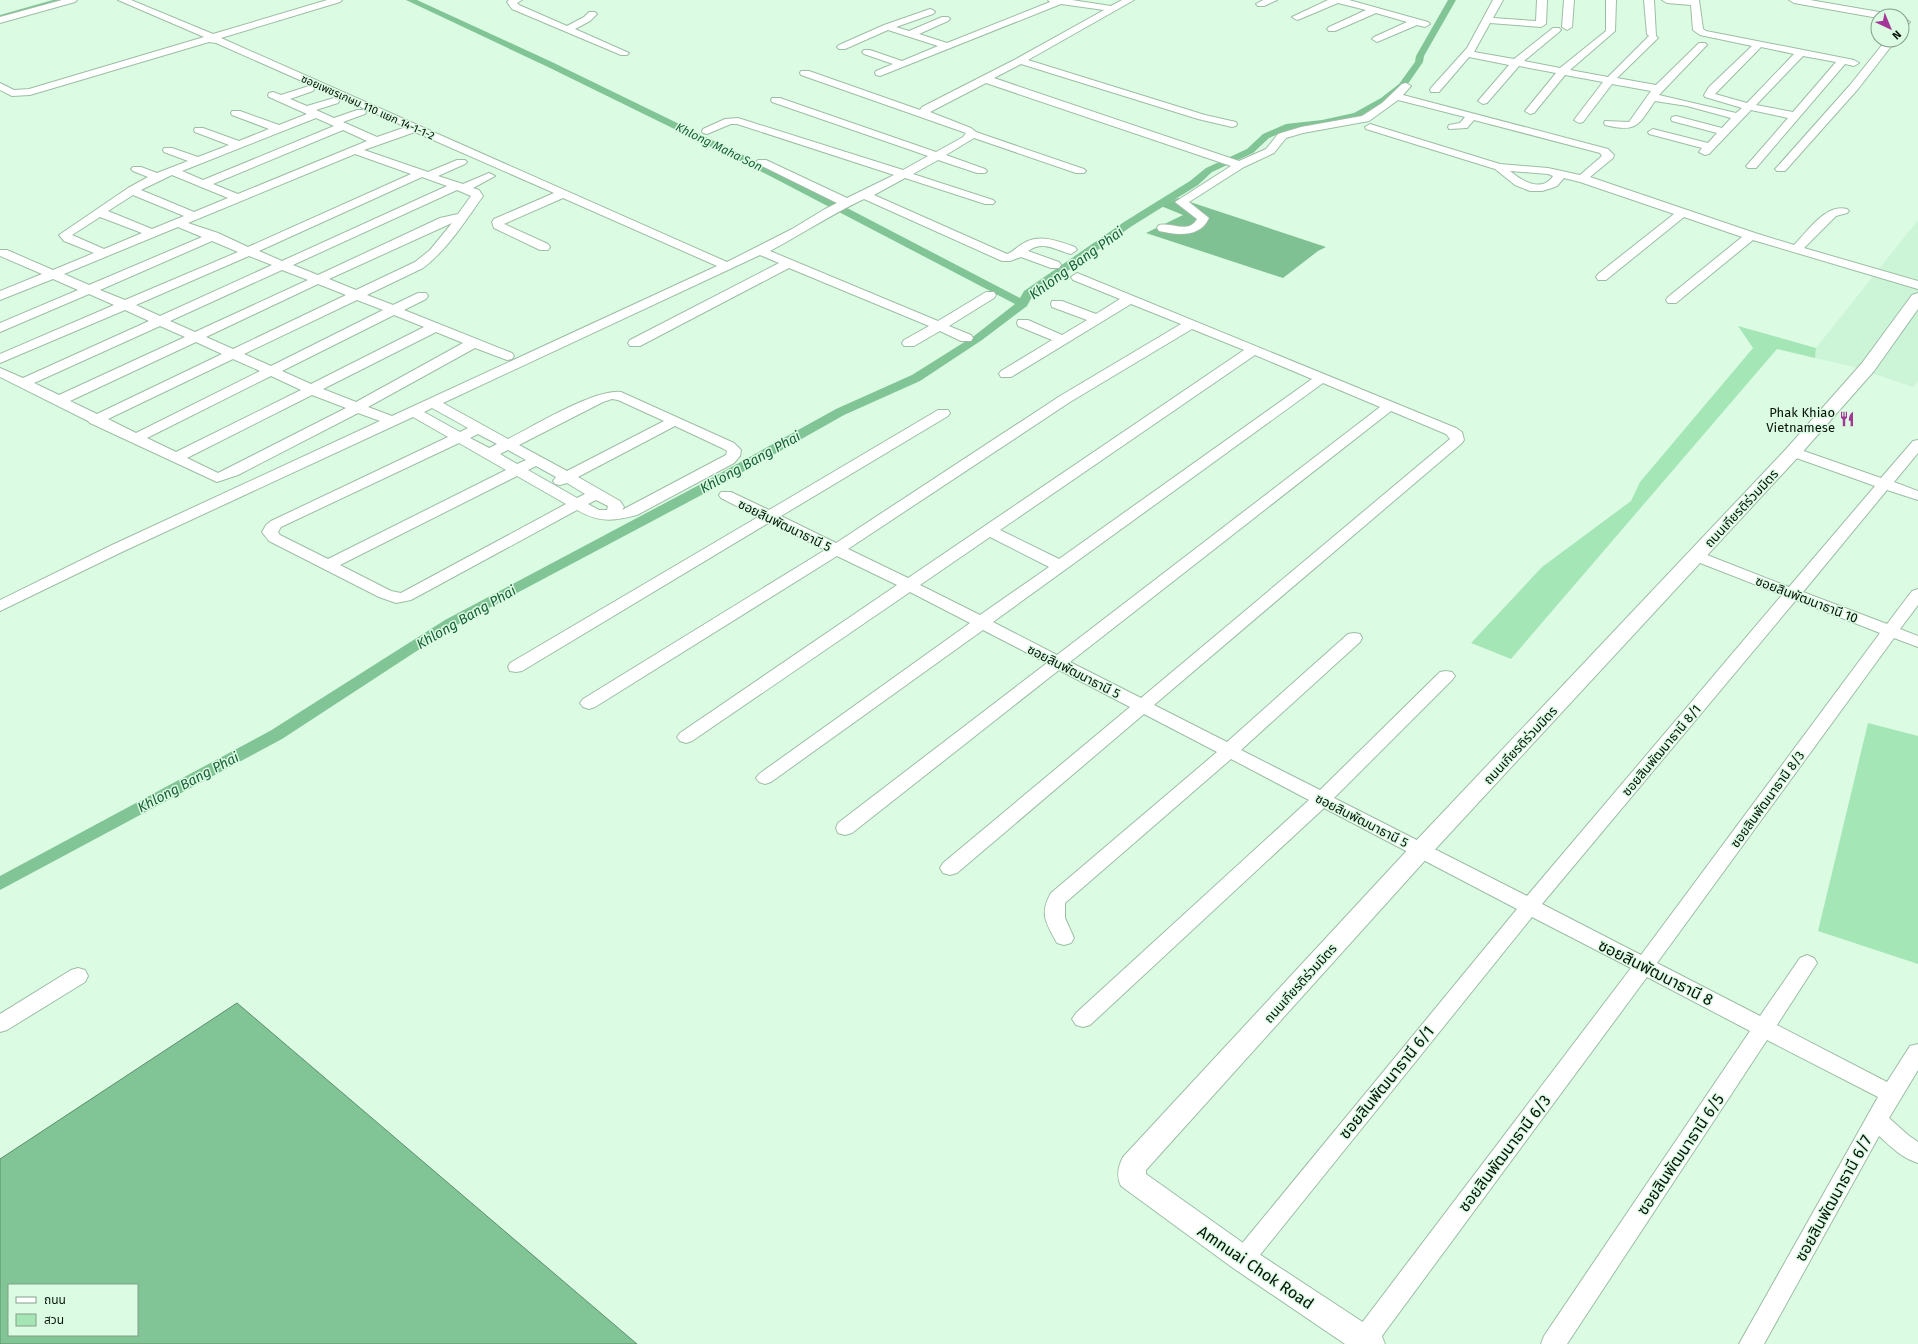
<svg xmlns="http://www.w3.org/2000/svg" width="1918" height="1344" font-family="'Fira Sans','Noto Sans Thai',sans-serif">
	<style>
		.built { fill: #ccf4d6 }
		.green { fill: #a5e6b7 }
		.forest { fill: #7fc192 }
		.water { fill: #81c495; stroke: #5c8f6b; fill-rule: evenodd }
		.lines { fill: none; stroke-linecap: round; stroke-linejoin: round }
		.canal { fill: #81c495; fill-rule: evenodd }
		.minor-casing { stroke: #9dbda5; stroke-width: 2 }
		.tertiary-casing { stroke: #9dbda5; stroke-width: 2 }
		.minor { fill: #fff; fill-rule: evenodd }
		.tertiary { fill: #fff; fill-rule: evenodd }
		.labels { text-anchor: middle; stroke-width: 3; stroke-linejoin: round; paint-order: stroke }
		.far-street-label { font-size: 11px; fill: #07120a; stroke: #dbfce3 }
		.far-water-label { font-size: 12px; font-style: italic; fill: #176136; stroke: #dbfce3 }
		.poi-label { font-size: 13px; fill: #07120a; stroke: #dbfce3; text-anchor: end }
		.street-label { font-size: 13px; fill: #07120a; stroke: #dbfce3 }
		.water-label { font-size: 14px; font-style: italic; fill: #176136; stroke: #dbfce3 }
		.near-street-label { font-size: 16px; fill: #07120a; stroke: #dbfce3 }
	</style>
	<rect width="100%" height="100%" fill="#dbfce3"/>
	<path class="built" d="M 1918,220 L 1918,381 L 1913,387 L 1854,367 L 1815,358 L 1816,348 Z"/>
	<g class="green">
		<path d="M 1738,326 L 1816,348 L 1815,358 L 1777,349 L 1511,659 L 1471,643 L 1542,567 L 1631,501 L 1640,482 L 1753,348 Z"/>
		<path d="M 1868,723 L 1918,736 L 1918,964 L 1818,931 Z"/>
	</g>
	<path class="forest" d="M 1178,198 L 1326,247 L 1318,251 L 1283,278 L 1146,233 L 1183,215 L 1161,206 Z"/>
	<path class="water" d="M 237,1003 L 637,1344 L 0,1344 L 0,1159 ZM 9,1285 L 137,1285 L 137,1335 L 9,1335 Z"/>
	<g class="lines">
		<g class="canal">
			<path d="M 53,0 L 66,0 L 0,21 L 0,15 Z"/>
			<path d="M 406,0 L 417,0 L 554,63 L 778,172 L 1020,298 L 1024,291 L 1124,222 L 1190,181 L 1206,168 L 1247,149 L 1263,134 L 1286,124 L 1322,120 L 1354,113 L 1381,98 L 1399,84 L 1415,62 L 1416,56 L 1448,0 L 1456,0 L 1424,56 L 1423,62 L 1405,88 L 1387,102 L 1360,117 L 1322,126 L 1288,130 L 1269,138 L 1253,153 L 1212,172 L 1198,185 L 1132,226 L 1033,295 L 1027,306 L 982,340 L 920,381 L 844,415 L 709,491 L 455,626 L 282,739 L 0,890 L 0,876 L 270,731 L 445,620 L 699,485 L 836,409 L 912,375 L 974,336 L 1015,304 L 770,176 L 548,67 Z"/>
		</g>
		<g class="minor-casing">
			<g id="minor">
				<path d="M 62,0 L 77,0 L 75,2 L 0,23 L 0,17 Z"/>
				<path d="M 118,0 L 131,0 L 213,34 L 327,0 L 342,0 L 340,2 L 221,38 L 727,262 L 792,229 L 825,209 L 837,203 L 758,164 L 756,162 L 758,160 L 766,160 L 847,198 L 894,175 L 737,124 L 731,124 L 707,134 L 703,133 L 702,131 L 703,129 L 725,119 L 738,118 L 903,170 L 928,156 L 772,102 L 771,100 L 772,98 L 780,98 L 936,152 L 963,137 L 966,133 L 801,75 L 800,73 L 801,71 L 809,71 L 920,110 L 922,107 L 1016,59 L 1104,10 L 1061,4 L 880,76 L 876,75 L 875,73 L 876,71 L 893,64 L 864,54 L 862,52 L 864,50 L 870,50 L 902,61 L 938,46 L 888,30 L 845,49 L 839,49 L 837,47 L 839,45 L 884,25 L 930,9 L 933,10 L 935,12 L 933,14 L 896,27 L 909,31 L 942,17 L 948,17 L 950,19 L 948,21 L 919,34 L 947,43 L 1050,2 L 1048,0 L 1072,0 L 1111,6 L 1122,0 L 1134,0 L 1028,60 L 1205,115 L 1236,122 L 1237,124 L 1236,126 L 1232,127 L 1198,119 L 1021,64 L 994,78 L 1239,161 L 1266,149 L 1278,134 L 1301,127 L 1362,116 L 1382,103 L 1402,84 L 1406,83 L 1411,86 L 1403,95 L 1608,149 L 1614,155 L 1613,158 L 1590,177 L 1755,233 L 1794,245 C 1807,232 1826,203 1847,209 L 1849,211 L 1847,213 L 1836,216 L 1804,248 L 1918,281 L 1918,289 L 1753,240 L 1676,303 L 1668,303 L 1666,300 L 1668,297 L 1742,237 L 1684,217 L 1606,280 L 1598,280 L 1596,277 L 1598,274 L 1674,214 L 1580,182 L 1564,178 L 1557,186 L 1552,188 L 1542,191 L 1530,191 L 1515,185 L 1495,169 L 1366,129 L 1365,127 L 1370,124 L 1500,164 L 1548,168 L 1580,175 L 1602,156 L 1600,153 L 1474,120 L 1467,128 L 1449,129 L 1448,127 L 1449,125 L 1460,123 L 1465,117 L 1398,100 L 1369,121 L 1303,133 L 1286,138 L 1274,153 L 1244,167 L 1189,202 L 1209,218 C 1200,238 1177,235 1159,231 L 1157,228 L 1159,225 C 1171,222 1189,234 1197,219 L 1175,202 L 1231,166 L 986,83 L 930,112 L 971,128 L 976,132 L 1084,169 L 1086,171 L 1084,173 L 1076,173 L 974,138 L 946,155 L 985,169 L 987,171 L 985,173 L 977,173 L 938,160 L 913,174 L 993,200 L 995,202 L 993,204 L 985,204 L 905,178 L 874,195 L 1007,254 C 1014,251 1019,245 1026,242 C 1042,234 1060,242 1075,247 L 1077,250 L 1071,254 C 1055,250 1043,240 1028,251 L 1059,262 L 1061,265 L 1059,268 L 1051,268 L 1021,257 L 1010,261 L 1002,261 L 864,199 C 832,214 802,234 770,251 L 938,321 L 986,292 L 994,292 L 996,295 L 994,298 L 949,326 L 971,335 L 973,338 L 971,341 L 961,341 L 940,331 L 914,346 L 904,346 L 902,343 L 904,340 L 929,326 L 789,268 L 640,346 L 630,346 L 628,343 L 630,340 L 779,263 L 760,255 L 443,403 L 508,439 C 534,426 594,389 621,392 L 734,443 L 741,450 L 740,456 L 734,463 L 637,515 C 613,521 600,523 577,510 L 411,600 L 396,603 L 379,597 L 269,541 L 262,532 L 266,525 L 271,521 L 448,437 L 413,417 L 124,551 L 0,611 L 0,600 L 112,545 L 380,421 L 358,413 L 238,475 L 217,482 L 90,423 L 88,421 L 0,377 L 0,368 L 23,378 L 149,321 L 125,310 L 0,363 L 0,354 L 114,305 L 89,294 L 0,332 L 0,323 L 78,290 L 53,279 L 0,300 L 0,291 L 42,274 L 0,256 L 0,250 L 7,250 L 53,270 L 94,253 L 64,241 L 59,235 L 128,188 L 148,177 L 133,171 L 131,169 L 133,167 L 141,167 L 157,173 L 188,161 L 164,152 L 163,150 L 164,148 L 172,148 L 198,157 L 229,145 L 195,132 L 194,130 L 195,128 L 203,128 L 239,141 L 269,129 L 232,115 L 231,113 L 232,111 L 240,111 L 279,125 L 307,114 L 269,97 L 268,95 L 269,93 L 273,92 L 281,95 L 309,86 L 313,87 L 314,89 L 313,91 L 290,99 L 307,106 L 334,98 L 338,99 L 339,101 L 338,103 L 316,110 L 334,118 L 357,110 L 365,110 L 366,112 L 365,114 L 343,122 L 377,137 L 406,127 L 216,43 L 209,42 L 30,95 L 12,96 L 0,90 L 0,83 L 14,90 L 29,89 L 204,37 ZM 316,118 L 334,126 L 203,180 L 182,171 ZM 343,130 L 367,141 L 238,194 L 213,184 ZM 415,132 L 554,193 L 494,219 L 492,222 L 494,228 L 540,250 L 548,250 L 550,247 L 548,244 L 504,224 L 563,198 L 717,266 L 392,416 L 368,407 L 475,348 L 507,360 L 512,359 L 514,356 L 512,353 L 404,310 L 426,299 L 428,296 L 426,293 L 418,293 L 393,305 L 367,295 L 423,268 C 448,249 465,221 483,196 L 479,190 L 473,188 L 495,176 L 489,173 L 463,184 L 438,176 L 465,164 L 467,162 L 465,160 L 457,160 L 428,172 L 364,150 ZM 355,154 L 411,174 L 248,247 L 218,233 L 188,223 ZM 1510,171 L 1548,174 L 1553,176 C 1542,193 1522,181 1510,171 ZM 172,175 L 228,198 L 194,212 L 141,190 ZM 422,177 L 447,186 L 282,261 L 259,251 ZM 457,190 L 471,196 L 458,214 L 440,218 L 318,275 L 293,265 ZM 133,195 L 184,216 L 152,229 L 108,211 ZM 100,217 L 142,233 L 104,249 L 72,235 ZM 452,223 L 430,250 L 415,262 L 356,290 L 329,279 ZM 178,227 L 202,237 L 89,285 L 64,274 ZM 212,241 L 238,252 L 125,300 L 100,290 ZM 249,256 L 272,265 L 160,316 L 136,305 ZM 282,270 L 308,280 L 195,332 L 170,321 ZM 318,284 L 346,295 L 233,349 L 206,337 ZM 357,300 L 383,310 L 271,366 L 244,354 ZM 394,315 L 424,327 L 311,384 L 282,371 ZM 160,326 L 185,337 L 59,395 L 34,383 ZM 436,332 L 463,343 L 356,402 L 323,389 ZM 196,342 L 222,354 L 97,414 L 70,401 ZM 233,359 L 260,371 L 136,433 L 108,419 ZM 271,376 L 301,390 L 176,452 L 147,438 ZM 312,395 L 346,408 L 218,473 L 187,458 ZM 612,399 L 618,400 L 664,421 L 567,471 L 519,445 L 603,402 ZM 432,408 L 468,428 L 460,432 L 424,412 ZM 675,426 L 724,449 L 727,451 L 726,455 L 622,510 L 624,507 L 620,501 L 578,477 ZM 478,434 L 497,444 L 489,448 L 470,438 ZM 459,443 L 506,470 L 328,559 L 280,535 L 278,532 L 281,527 ZM 508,450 L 526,460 L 517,464 L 500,454 ZM 536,466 L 556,477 L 553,481 L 555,484 L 560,485 L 567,483 L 585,494 L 577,498 L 528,470 ZM 517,476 L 566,504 L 401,593 L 391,591 L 340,565 ZM 596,500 L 608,506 L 607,510 L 599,510 L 588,504 Z"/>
				<path d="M 509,0 L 522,0 L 517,3 L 519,5 L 567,26 L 584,17 L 589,12 L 595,12 L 597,14 L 590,21 L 575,29 L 629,53 L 627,55 L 621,55 L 512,9 L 507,2 Z"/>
				<path d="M 1263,0 L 1277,0 L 1264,6 L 1258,6 L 1256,4 Z"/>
				<path d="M 1328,0 L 1349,0 L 1428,22 L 1430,24 L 1425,27 L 1417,25 L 1377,42 L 1372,39 L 1374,37 L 1407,22 L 1376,13 L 1335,31 L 1329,31 L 1327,29 L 1329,27 L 1366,10 L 1338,3 L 1300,19 L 1297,20 L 1292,17 Z"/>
				<path d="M 1493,0 L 1503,0 L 1493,18 L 1536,21 L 1537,0 L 1547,0 L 1546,24 L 1541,27 L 1490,23 L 1474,52 L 1514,59 L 1553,28 L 1559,28 L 1561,30 L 1559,32 L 1524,61 L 1560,68 L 1606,31 L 1606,0 L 1616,0 L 1615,31 L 1570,70 L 1608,77 L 1649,36 L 1647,34 L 1644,0 L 1654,0 L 1656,36 L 1658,38 L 1617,78 L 1656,85 L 1699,43 L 1705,43 L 1707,45 L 1705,47 L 1659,95 L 1736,113 L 1742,108 L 1705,97 L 1704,95 L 1709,87 L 1752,46 L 1700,35 L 1693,30 L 1691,5 L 1667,3 L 1662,0 L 1699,0 L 1703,29 L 1706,31 L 1854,60 L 1859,63 L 1854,66 L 1845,64 L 1756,168 L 1748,168 L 1746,166 L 1748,164 L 1788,118 L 1751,110 L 1709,154 L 1705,155 L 1699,152 L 1702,148 L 1649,134 L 1648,132 L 1653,129 L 1708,143 L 1717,133 L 1672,121 L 1671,119 L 1672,117 L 1676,116 L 1722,128 L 1731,118 L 1687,106 L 1655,101 C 1638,125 1638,133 1605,125 L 1604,123 L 1605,121 L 1629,122 L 1651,91 L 1612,84 L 1583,122 L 1579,123 L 1574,120 L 1603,82 L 1565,75 L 1534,113 L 1530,114 L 1525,111 L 1556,73 L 1519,66 L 1487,103 L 1483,104 L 1478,101 L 1509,65 L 1469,57 L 1439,92 L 1431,92 L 1430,90 L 1431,88 L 1467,48 ZM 1761,47 L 1794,54 L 1747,103 L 1715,94 ZM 1803,56 L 1836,62 L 1793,112 L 1756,105 Z"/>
				<path d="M 1564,0 L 1574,0 L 1572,27 L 1567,30 L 1562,27 Z"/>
				<path d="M 1789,0 L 1810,0 L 1885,13 L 1890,16 L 1878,16 L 1878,18 L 1794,3 Z"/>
				<path d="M 1902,17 L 1910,22 L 1905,28 L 1902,29 Z"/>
				<path d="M 1886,40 L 1896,40 L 1858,89 L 1785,171 L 1777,171 L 1775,169 L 1777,167 L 1850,85 Z"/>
				<path d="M 1077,273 L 1456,428 L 1462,432 L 1464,440 L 1462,443 L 1154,705 L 1227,742 L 1348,634 L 1354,633 L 1360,634 L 1362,638 L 1360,642 L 1241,750 L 1320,790 L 1440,672 L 1446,671 L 1452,672 L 1455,676 L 1452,680 L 1334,798 L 1527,896 L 1782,595 L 1690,559 L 1688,556 L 1690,553 L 1696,551 L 1702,553 L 1789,587 L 1875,486 L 1788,455 L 1786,452 L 1788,449 L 1798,449 L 1881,478 L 1913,441 L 1918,440 L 1918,453 L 1894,482 L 1918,491 L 1918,500 L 1887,490 L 1803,592 L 1887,624 L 1912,591 L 1918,589 L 1918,605 L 1900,629 L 1918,636 L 1918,647 L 1894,638 L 1657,963 L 1760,1016 L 1800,958 L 1807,955 L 1814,958 L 1817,963 L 1777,1025 L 1887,1082 L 1910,1046 L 1918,1044 L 1918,1070 L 1889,1118 L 1908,1135 L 1918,1142 L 1918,1163 C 1902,1158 1891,1147 1879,1136 L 1764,1344 L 1739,1344 L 1878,1097 L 1767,1040 L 1567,1344 L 1541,1344 L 1544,1336 L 1750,1031 L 1647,977 L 1376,1344 L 1353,1344 L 1352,1340 L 1355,1332 L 1631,968 L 1532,917 L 1251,1266 L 1243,1269 L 1235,1266 L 1231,1259 L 1235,1252 L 1517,909 L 1324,808 L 1090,1025 L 1083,1027 L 1076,1025 L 1072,1019 L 1076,1013 L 1309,800 L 1231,759 L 1065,903 L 1065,918 L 1074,938 L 1071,943 L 1064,945 L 1057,943 C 1046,923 1039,914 1051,893 L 1217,752 L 1144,714 L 957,873 L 950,875 L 943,873 L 940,868 L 943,863 L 1130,707 L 1059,670 L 852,833 L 845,835 L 838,833 L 836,828 L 838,823 L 1047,663 L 983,630 L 771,782 L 765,784 L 759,782 L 756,778 L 759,774 L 970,623 L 910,592 L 692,741 L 686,743 L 680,741 L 677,737 L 680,733 L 897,585 L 837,556 L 595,707 L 589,709 L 583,707 L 580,703 L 583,699 L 825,550 L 770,522 L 522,671 L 516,672 L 510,671 L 508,667 L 510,663 L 758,517 L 721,498 L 719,495 L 721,492 L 731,492 L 769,510 L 938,410 L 948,410 L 950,413 L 948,416 L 781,516 L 836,543 L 1060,396 L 1181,324 L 1131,304 L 1011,377 L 1001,377 L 999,374 L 1001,371 L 1052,340 L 1018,326 L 1017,323 L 1018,320 L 1028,320 L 1062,335 L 1087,320 L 1052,307 L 1051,304 L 1052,301 L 1062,301 L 1096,314 L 1120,299 L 1073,280 L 1071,277 ZM 1192,329 L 1244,350 L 908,578 L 848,549 L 1070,402 ZM 1255,355 L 1312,379 L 1059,559 L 1000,530 ZM 1323,383 L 1380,407 L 1057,655 L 993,622 ZM 1391,411 L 1446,434 L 1450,439 L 1141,698 L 1070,662 ZM 990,537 L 1049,567 L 980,615 L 920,585 ZM 1796,600 L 1880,633 L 1641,955 L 1542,904 Z"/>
				<path d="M 78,968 L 85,970 L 88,976 L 85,982 L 7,1030 L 0,1032 L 0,1014 L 71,970 Z"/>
			</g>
		</g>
		<g class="tertiary-casing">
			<path id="tertiary" d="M 1918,293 L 1918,309 L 1874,371 L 1799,456 L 1429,856 L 1146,1170 L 1146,1174 L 1153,1179 L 1253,1250 L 1381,1334 L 1385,1344 L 1345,1344 L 1233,1268 L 1121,1186 C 1116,1176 1118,1167 1123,1157 L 1413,844 L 1787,448 L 1862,363 L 1912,295 Z"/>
		</g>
		<use href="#minor" class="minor"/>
		<use href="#tertiary" class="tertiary"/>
	</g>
	<defs>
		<g id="restaurant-bare" transform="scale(1.2)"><path d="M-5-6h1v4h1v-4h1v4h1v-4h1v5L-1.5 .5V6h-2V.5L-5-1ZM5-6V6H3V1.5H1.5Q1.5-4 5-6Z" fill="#a33696" stroke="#dbfce3" stroke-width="2.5" paint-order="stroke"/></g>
	</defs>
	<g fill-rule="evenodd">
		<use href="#restaurant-bare" x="1847" y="419"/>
	</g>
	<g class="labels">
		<g class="far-street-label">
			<text transform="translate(368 107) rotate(24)" y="4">ซอยเพชรเกษม 110 แยก 14-1-1-2</text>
		</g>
		<g class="far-water-label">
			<text transform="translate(719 147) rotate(26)" y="4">Khlong Maha Son</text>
		</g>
		<g class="poi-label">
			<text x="1835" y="417">Phak Khiao<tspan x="1835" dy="15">Vietnamese</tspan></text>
		</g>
		<g class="street-label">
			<text transform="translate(1741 508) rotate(-47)" y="5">ถนนเกียรติร่วมมิตร</text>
			<text transform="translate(785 525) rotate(26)" y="5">ซอยสินพัฒนาธานี 5</text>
			<text transform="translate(1807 599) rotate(21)" y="5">ซอยสินพัฒนาธานี 10</text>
			<text transform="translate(1074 671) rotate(27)" y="5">ซอยสินพัฒนาธานี 5</text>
			<text transform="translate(1520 745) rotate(-47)" y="5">ถนนเกียรติร่วมมิตร</text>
			<text transform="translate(1661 750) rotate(-50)" y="5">ซอยสินพัฒนาธานี 8/1</text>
			<text transform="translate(1767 799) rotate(-54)" y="5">ซอยสินพัฒนาธานี 8/3</text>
			<text transform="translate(1362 820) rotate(27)" y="5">ซอยสินพัฒนาธานี 5</text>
			<text transform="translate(1300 983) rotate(-48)" y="5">ถนนเกียรติร่วมมิตร</text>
		</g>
		<g class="water-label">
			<text transform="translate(1076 263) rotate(-36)" y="5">Khlong Bang Phai</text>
			<text transform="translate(750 462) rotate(-29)" y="5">Khlong Bang Phai</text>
			<text transform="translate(466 617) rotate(-30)" y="5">Khlong Bang Phai</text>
			<text transform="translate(188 782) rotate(-28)" y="5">Khlong Bang Phai</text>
		</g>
		<g class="near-street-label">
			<text transform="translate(1656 972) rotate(27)" y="6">ซอยสินพัฒนาธานี 8</text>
			<text transform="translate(1386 1082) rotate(-51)" y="6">ซอยสินพัฒนาธานี 6/1</text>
			<text transform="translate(1504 1153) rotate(-53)" y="6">ซอยสินพัฒนาธานี 6/3</text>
			<text transform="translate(1680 1154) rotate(-56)" y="6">ซอยสินพัฒนาธานี 6/5</text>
			<text transform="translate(1833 1198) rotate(-61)" y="6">ซอยสินพัฒนาธานี 6/7</text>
			<text transform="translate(1256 1267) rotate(34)" y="6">Amnuai Chok Road</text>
		</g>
	</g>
	<rect x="8" y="1284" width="130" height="52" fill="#dbfce3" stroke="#869e8c"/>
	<rect x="16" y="1297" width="20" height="6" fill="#ffffff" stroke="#869e8c"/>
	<text x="44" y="1304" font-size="12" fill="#07120a">ถนน</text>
	<rect x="16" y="1314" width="20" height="12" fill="#a5e6b7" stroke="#869e8c"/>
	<text x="44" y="1324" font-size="12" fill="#07120a">สวน</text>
	<g transform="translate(1890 28) rotate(136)"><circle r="19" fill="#dbfce3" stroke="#869e8c"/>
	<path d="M0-3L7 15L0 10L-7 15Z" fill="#a33696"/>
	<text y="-6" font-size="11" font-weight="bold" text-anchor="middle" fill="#07120a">N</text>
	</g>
</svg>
